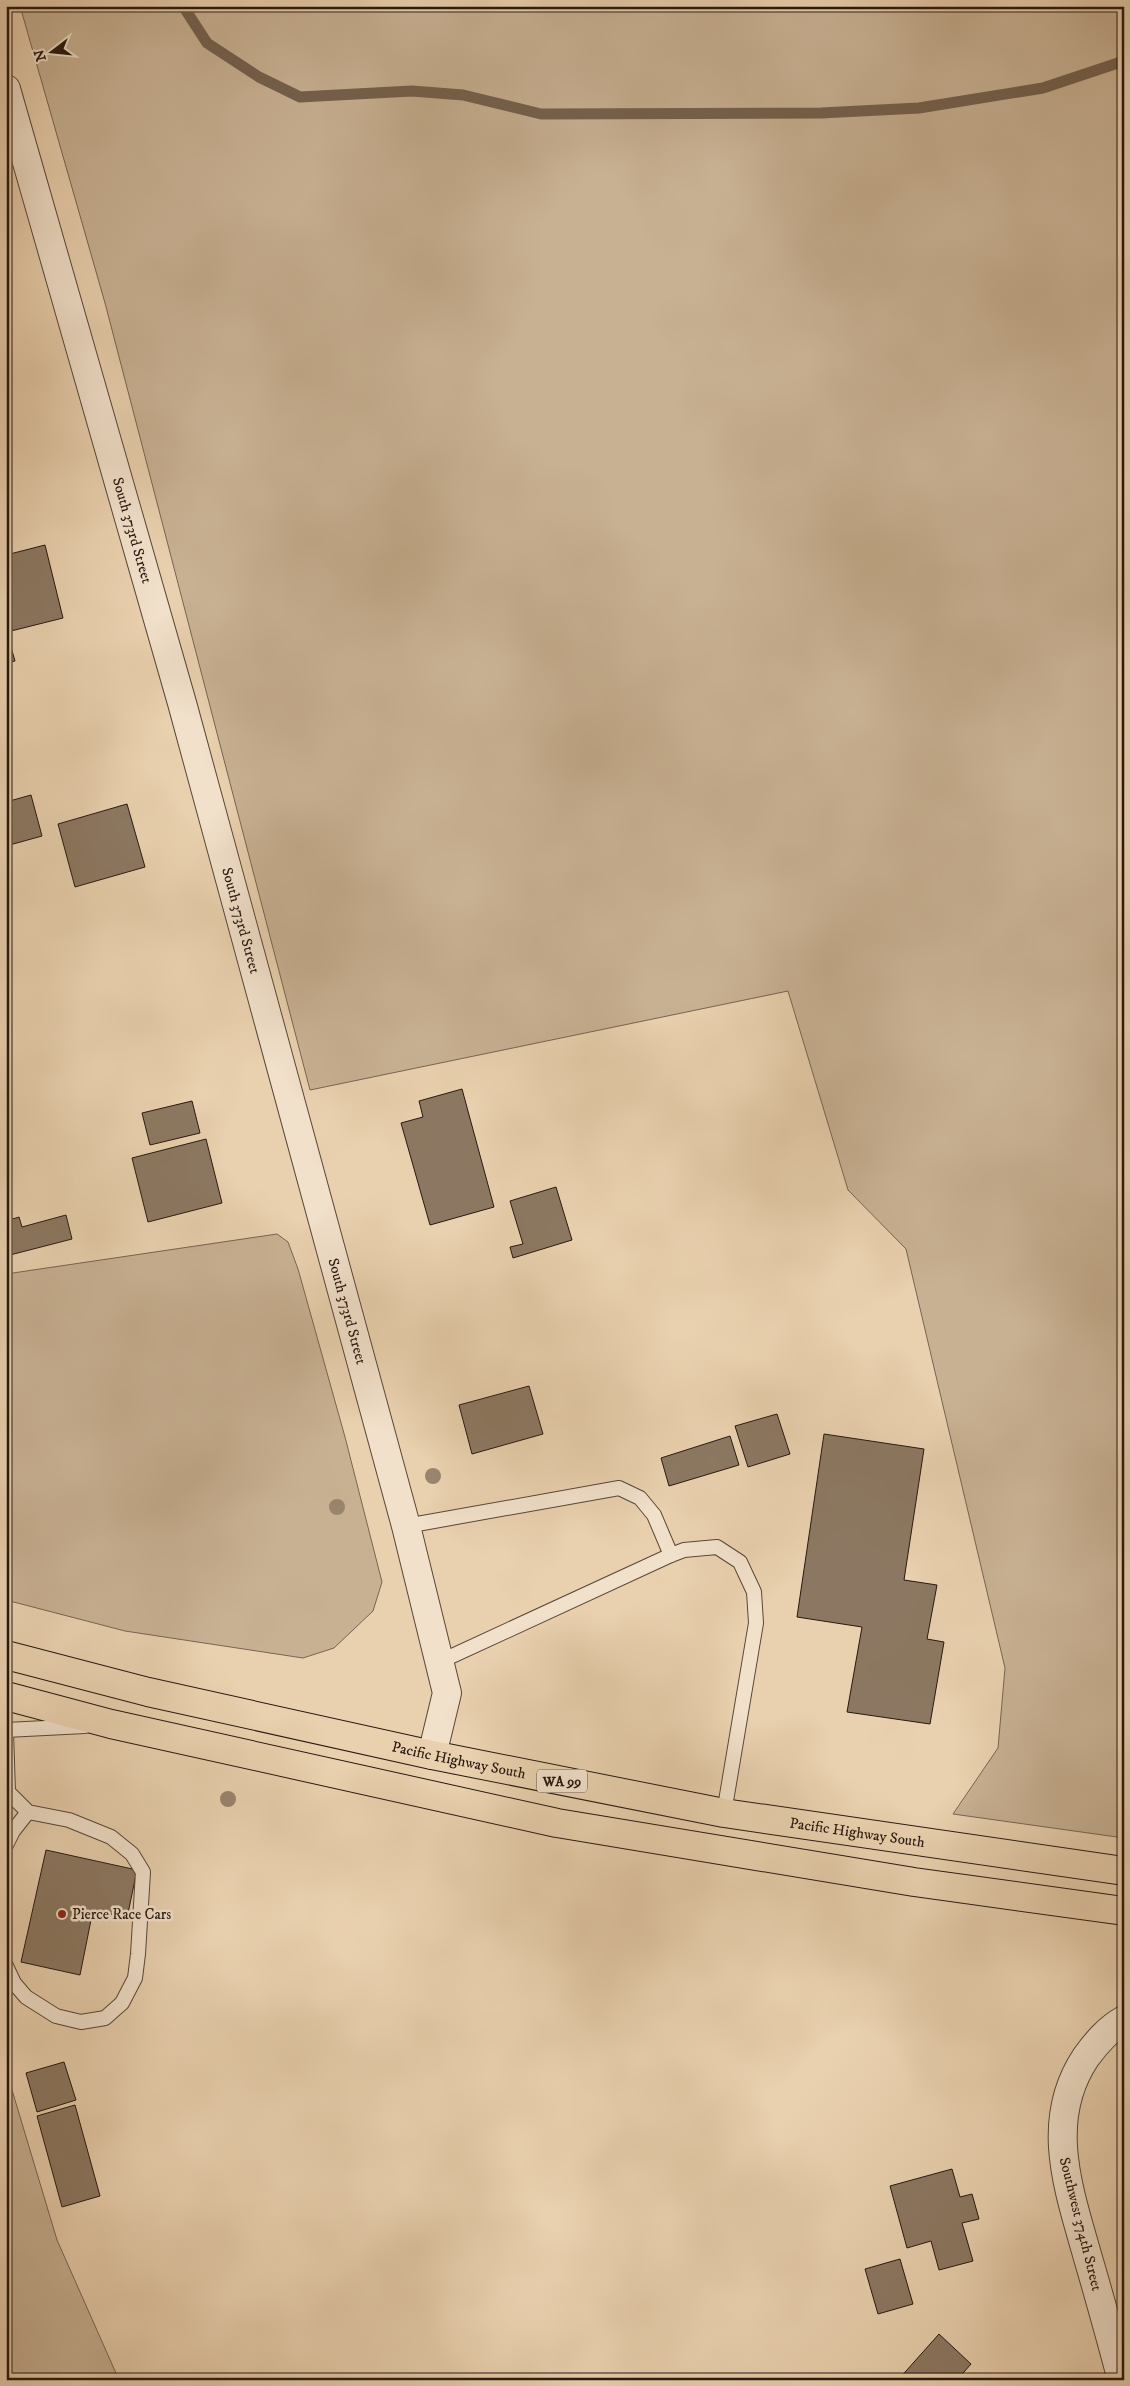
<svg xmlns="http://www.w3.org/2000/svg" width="1130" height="2386" font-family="'IM FELL DW Pica',serif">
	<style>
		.green { fill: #c8b193; stroke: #786452 }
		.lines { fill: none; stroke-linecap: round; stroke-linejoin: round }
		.stream { stroke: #74614e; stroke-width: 11 }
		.building { fill: #8c7862; stroke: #281810 }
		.service-casing { stroke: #584638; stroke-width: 16 }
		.minor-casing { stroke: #584638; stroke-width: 30 }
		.tertiary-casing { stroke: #584638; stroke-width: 30 }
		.primary-casing { stroke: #281810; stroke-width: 30 }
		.service { stroke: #f1e0ca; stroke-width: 14 }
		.minor { stroke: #f1e0ca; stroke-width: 28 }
		.tertiary { stroke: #f1e0ca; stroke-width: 28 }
		.primary { stroke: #e9d0ae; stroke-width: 28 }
		.tree { fill: #99846d }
		.poi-dot { fill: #8f2418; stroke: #f1e0ca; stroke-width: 2 }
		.labels { text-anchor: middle; stroke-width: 5; stroke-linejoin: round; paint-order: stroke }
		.shield { fill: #f1e0ca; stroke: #645448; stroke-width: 1 }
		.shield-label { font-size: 14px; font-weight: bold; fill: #281810 }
		.street-label { font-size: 15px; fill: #281810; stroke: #f1e0ca }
		.poi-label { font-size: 15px; fill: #281810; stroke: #f1e0ca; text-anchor: start }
	</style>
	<rect width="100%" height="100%" fill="#e9d0ae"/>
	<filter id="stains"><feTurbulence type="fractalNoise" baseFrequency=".004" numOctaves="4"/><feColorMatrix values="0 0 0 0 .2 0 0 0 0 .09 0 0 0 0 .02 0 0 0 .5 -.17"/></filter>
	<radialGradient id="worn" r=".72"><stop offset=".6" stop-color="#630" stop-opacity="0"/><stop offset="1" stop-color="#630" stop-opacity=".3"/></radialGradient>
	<g class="green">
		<path d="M 20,6 L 1124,6 L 1124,1838 L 953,1814 L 998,1748 L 1005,1668 L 906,1249 L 848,1190 L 788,991 L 310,1090 L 105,303 Z"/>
		<path d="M 277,1234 L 288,1242 L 298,1269 L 345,1437 L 382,1582 L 373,1611 L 334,1648 L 303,1658 L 125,1631 L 6,1600 L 6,1274 Z"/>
		<path d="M 6,2070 L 57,2240 L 119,2380 L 6,2380 Z"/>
	</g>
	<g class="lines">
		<path class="stream" d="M 183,6 L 207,43 L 259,77 L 300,97 L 412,91 L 463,95 L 541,114 L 821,113 L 919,108 L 1043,88 L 1124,61"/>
	</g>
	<g class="building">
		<path d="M 45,545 L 63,618 L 11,631 L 6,613 L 6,555 Z"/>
		<path d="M 6,630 L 15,661 L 6,663 Z"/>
		<path d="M 31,795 L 42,836 L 6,846 L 6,802 Z"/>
		<path d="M 127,804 L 145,867 L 75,887 L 58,824 Z"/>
		<path d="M 462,1089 L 494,1207 L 430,1225 L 401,1123 L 423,1117 L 419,1101 Z"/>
		<path d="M 192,1101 L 200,1133 L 150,1145 L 142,1113 Z"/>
		<path d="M 206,1139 L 222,1203 L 148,1222 L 132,1158 Z"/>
		<path d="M 556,1187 L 572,1240 L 513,1258 L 510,1247 L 523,1244 L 510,1201 Z"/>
		<path d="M 66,1215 L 72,1239 L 10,1255 L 6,1242 L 6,1221 L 19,1217 L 22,1227 Z"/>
		<path d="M 529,1386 L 543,1434 L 472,1454 L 459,1405 Z"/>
		<path d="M 777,1414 L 790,1454 L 748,1467 L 735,1426 Z"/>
		<path d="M 824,1434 L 924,1449 L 904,1580 L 937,1585 L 927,1639 L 944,1642 L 930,1724 L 847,1712 L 862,1627 L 797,1617 Z"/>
		<path d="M 730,1436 L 739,1465 L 669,1486 L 661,1458 Z"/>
		<path d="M 46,1850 L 137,1870 L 127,1918 L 93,1910 L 80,1975 L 21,1962 Z"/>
		<path d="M 64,2062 L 76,2100 L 37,2112 L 26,2073 Z"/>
		<path d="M 75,2105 L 100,2196 L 62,2207 L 37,2116 Z"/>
		<path d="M 952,2169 L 960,2197 L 972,2194 L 979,2219 L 962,2223 L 973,2261 L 939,2270 L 931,2241 L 907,2248 L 890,2186 Z"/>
		<path d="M 900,2259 L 913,2304 L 878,2314 L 865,2269 Z"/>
		<path d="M 939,2334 L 971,2364 L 957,2380 L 898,2380 Z"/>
	</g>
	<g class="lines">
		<g class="service-casing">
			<g id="service">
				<path d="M 406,1526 L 619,1488 L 640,1498 L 654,1515 L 671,1555"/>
				<path d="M 439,1662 L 671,1555 L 684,1550 L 717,1547 L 740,1562 L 754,1592 L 756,1623 L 724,1813"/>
				<path d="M 6,1730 L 85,1726"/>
				<path d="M 6,1731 L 8,1792 L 28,1812 L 69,1820 L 111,1837 L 132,1854 L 143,1872 L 138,1954 L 135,1978 L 122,2003 L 105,2018 L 81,2022 L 56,2016 L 26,1997 L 14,1983 L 6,1966"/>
				<path d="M 6,1845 L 13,1831 L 28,1812"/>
			</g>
		</g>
		<g class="minor-casing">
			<path id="minor" d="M 1122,2380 C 1111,2339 1100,2299 1088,2258 C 1069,2190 1043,2121 1086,2057 C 1097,2042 1108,2029 1124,2020"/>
		</g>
		<g class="tertiary-casing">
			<g id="tertiary">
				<path id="s1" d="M 6,89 L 182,703 L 406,1526 L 447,1693 L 432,1755"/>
			</g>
		</g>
		<g class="primary-casing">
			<g id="primary">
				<path id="s2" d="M 6,1655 L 148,1692 L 432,1755 L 724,1813 L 1124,1871"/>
				<path d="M 6,1696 L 111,1724 L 557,1823 L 914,1882 L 1124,1911"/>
			</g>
		</g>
		<use href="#service" class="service"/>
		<use href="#minor" class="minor"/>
		<use href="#tertiary" class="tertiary"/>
		<use href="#primary" class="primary"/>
	</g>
	<g class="tree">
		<circle cx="433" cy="1476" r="8"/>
		<circle cx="337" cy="1507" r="8"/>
		<circle cx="228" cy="1799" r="8"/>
	</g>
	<circle class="poi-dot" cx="62" cy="1914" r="5"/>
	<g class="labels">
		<rect class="shield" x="537" y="1769.5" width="50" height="23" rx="4"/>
		<g class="shield-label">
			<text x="562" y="1786">WA 99</text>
		</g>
		<g class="street-label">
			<text dy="5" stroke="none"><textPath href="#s1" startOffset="459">South 373rd Street</textPath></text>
			<text dy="5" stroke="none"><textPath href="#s1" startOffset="864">South 373rd Street</textPath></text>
			<text dy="5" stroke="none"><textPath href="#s1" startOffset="1269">South 373rd Street</textPath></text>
			<text dy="5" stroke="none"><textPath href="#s2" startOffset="465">Pacific Highway South</textPath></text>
			<text dy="5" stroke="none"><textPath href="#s2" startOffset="870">Pacific Highway South</textPath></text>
			<text transform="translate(1081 2224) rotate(76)" y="5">Southwest 374th Street</text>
		</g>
		<g class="poi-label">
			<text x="72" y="1919">Pierce Race Cars</text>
		</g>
	</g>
	<rect width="1130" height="2386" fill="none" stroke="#e9d0ae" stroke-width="25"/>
	<rect x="8" y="8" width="1115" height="2371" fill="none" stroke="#281810" stroke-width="2.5"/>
	<rect x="12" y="12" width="1105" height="2361" fill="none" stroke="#281810"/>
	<g transform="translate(52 52) rotate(254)" stroke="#f1e0ca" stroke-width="4" paint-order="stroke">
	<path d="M0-4L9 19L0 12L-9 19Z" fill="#281810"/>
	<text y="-8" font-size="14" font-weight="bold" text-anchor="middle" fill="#281810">N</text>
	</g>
	<rect width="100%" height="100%" filter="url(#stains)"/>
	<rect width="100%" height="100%" fill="url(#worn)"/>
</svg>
